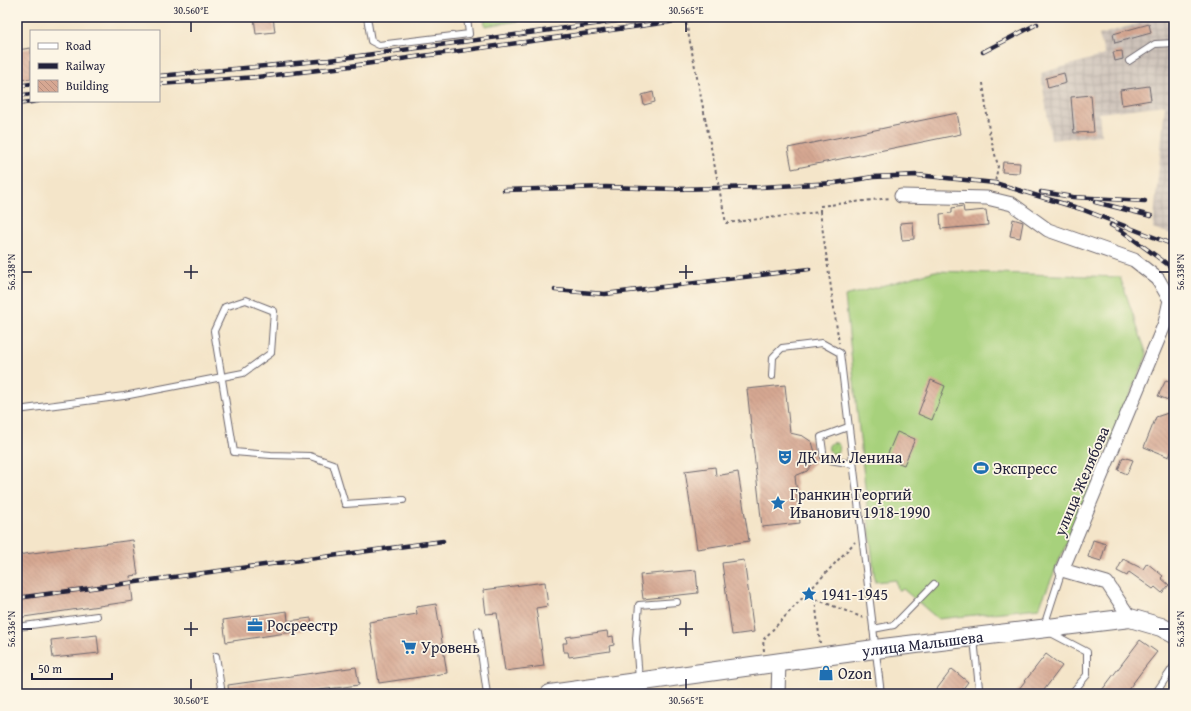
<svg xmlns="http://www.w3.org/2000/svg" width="1191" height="711" font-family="'Gentium Book Plus',serif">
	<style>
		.industrial { fill: url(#industrial-grid) }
		.grass { fill: url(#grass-tufts); stroke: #647a5c }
		.garden { fill: url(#garden-furrows); stroke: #647a5c }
		.pitch { fill: #a7d17c; stroke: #647a5c }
		.building { fill: url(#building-back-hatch) }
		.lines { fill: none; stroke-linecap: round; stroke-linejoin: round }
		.lane-casing { stroke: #6c666d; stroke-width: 8 }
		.street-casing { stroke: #6c666d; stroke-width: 15 }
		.secondary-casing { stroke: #6c666d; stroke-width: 20 }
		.path { stroke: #6c666d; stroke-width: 2; stroke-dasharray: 3 3; stroke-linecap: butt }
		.lane { stroke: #fff; stroke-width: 6 }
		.street { stroke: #fff; stroke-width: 13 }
		.secondary { stroke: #fff; stroke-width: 18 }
		.rail-casing { stroke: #22223b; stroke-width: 4.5 }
		.rail { stroke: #fcf5e5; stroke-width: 3; stroke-dasharray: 9; stroke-linecap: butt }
		.path-bridge { stroke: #6c666d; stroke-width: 2; stroke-dasharray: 3 3; stroke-linecap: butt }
		.ticks { fill: none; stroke: #22223b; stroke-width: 1.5 }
		.labels { text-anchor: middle; stroke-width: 3.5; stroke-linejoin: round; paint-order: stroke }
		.poi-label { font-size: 16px; fill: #22223b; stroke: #fcf5e5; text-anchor: start }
		.street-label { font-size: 16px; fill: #22223b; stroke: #fcf5e5 }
		.neatline { fill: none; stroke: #22223b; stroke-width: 1.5 }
		.ticks-label { font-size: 10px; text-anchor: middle; fill: #22223b }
	</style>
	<defs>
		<pattern id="industrial-grid" width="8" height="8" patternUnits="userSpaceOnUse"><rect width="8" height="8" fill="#cdc2b9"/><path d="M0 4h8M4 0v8" fill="none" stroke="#b0a6a0"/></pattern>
		<pattern id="grass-tufts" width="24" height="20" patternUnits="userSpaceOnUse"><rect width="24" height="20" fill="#a7d17c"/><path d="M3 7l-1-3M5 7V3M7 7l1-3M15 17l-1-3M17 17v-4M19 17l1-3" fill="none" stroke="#8fb36c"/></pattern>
		<pattern id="garden-furrows" width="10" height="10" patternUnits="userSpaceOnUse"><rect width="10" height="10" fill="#a7d17c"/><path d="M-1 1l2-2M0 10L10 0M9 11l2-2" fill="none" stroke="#8fb36c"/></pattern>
		<pattern id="building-back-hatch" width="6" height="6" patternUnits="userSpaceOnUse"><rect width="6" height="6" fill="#d6a792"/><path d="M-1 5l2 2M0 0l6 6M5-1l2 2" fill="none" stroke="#b78f7f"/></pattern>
	</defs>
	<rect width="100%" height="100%" fill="#fcf5e5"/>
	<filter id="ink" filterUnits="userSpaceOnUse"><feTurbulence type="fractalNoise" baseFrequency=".025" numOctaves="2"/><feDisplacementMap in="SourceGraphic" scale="8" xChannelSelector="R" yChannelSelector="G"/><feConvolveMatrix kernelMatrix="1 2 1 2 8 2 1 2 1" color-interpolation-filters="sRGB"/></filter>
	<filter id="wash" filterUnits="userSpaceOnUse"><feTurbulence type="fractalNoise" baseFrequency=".012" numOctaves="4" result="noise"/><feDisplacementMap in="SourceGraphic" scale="16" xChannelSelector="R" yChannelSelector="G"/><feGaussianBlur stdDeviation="0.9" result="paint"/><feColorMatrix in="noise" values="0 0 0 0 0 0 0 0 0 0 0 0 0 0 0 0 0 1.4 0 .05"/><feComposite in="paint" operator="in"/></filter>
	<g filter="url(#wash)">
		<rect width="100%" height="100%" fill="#f4e5c9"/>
		<path class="industrial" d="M 1160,17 L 1163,17 L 1169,22 L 1174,22 L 1174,235 L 1153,228 L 1165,105 L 1099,113 L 1101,135 L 1051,140 L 1041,73 L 1105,55 L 1099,35 Z"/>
		<g class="grass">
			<path d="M 484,17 L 519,17 L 519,21 L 485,26 Z"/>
			<path d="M 527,17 L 547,17 L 547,19 L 528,22 Z"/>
		</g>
		<circle class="garden" cx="834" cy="448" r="5.5"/>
		<path class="pitch" d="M 935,271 L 1120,277 L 1147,355 L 1039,608 L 938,619 L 903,589 L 898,590 L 896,580 L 875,582 L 845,296 Z"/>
		<g id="blocks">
			<g class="building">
				<path d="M 254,17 L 273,17 L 275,32 L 256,34 Z"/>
				<path d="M 1149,24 L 1151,33 L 1115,43 L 1113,34 Z"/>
				<path d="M 31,48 L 31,79 L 17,80 L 17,50 Z"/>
				<path d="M 1122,51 L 1123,59 L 1115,61 L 1113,52 Z"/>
				<path d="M 1064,73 L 1066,83 L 1048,88 L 1046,78 Z"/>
				<path d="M 1149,86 L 1151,100 L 1122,105 L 1120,90 Z"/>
				<path d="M 653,92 L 655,102 L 644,105 L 642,95 Z"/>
				<path d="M 1091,95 L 1094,132 L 1074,133 L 1071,97 Z"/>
				<path d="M 957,113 L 961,134 L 792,169 L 788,148 Z"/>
				<path d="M 1003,162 L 1020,163 L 1019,173 L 1002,172 Z"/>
				<path d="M 963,206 L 964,212 L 986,210 L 988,225 L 941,229 L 940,214 L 952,213 L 952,208 Z"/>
				<path d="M 1013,219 L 1023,222 L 1020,238 L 1010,236 Z"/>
				<path d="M 913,222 L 914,239 L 902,240 L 900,223 Z"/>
				<path d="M 931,380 L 945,386 L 932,420 L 918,414 Z"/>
				<path d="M 1166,380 L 1174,384 L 1174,389 L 1168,400 L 1158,396 Z"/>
				<path d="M 785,385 L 790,433 L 803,436 L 812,442 L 815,452 L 814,462 L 807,471 L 795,476 L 800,523 L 762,527 L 747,389 Z"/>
				<path d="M 1171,412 L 1174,420 L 1174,445 L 1169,457 L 1144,447 L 1156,417 Z"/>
				<path d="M 897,432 L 915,439 L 904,465 L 886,458 Z"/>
				<path d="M 1123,457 L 1133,460 L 1127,474 L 1118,470 Z"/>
				<path d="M 715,467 L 716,476 L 738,472 L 749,541 L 697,549 L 685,471 Z"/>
				<path d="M 133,540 L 138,575 L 130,576 L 133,601 L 17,618 L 17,555 Z"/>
				<path d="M 1093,540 L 1106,544 L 1101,561 L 1088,557 Z"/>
				<path d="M 1123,559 L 1143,569 L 1147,563 L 1163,576 L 1161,578 L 1169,585 L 1162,593 L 1155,587 L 1153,589 L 1129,572 L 1127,576 L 1117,571 Z"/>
				<path d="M 744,560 L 754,632 L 732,635 L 722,563 Z"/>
				<path d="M 696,570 L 698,593 L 643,599 L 640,575 Z"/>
				<path d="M 545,582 L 548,606 L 536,608 L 544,666 L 505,671 L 497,613 L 486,614 L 483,590 Z"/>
				<path d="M 436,604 L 447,673 L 379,683 L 369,622 L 417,614 L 416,607 Z"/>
				<path d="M 287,611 L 288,621 L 311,618 L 312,629 L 226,642 L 223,620 Z"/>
				<path d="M 607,631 L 608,637 L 613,636 L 614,645 L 609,646 L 610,651 L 569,657 L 568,652 L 564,652 L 563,643 L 567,643 L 566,637 Z"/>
				<path d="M 97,635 L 99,653 L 53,658 L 51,640 Z"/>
				<path d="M 1140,640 L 1157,652 L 1145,667 L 1125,694 L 1099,694 Z"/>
				<path d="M 1046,654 L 1062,666 L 1041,694 L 1015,694 Z"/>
				<path d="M 356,667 L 359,685 L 288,694 L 229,694 L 228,685 Z"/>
				<path d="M 952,669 L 968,682 L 959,694 L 933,694 Z"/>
			</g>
		</g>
	</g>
	<g filter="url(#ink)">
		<use href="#blocks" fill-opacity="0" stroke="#6c666d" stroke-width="1"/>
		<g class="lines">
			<g class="lane-casing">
				<g id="lane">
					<path d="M 367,17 L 371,41 L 379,45 L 469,34 L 467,17"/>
					<path d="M 1129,61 L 1155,44 L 1174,43"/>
					<path d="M 772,376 L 773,357 L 782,348 L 822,343 L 840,353 L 881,694"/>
					<path d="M 17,410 L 124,396 L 243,373 L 271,353 L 274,311 L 246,300 L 225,307 L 214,331 L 234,452 L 271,455 L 310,456 L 333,464 L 345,504 L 403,500"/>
					<path d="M 848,427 L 821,437 L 824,459 L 853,464"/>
					<path d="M 1044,626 L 1062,570"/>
					<path d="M 17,627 L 97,616"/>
					<path d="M 873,629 L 894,625 L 934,584"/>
					<path d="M 478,631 L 487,694"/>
					<path d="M 1049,632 L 1087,652 L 1087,675 L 1071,694"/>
					<path d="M 974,639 L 979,688 L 975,694"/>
					<path d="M 216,656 L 222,694"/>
					<path d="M 639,680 L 636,639 L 639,605 L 677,602"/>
					<path d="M 1155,694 L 1174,666"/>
				</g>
			</g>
			<g class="street-casing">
				<g id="street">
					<path d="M 901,196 L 987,198 L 1012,204 L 1048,230 L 1134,260 L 1158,279 L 1170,300 L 1165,323 L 1062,570 L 1107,583 L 1130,618"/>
					<path d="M 778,694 L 779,662"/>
				</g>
			</g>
			<g class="secondary-casing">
				<g id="secondary">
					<path id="s1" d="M 550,694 L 875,649 L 1130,618 L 1161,627 L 1174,634"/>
				</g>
			</g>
			<g class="path">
				<path d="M 983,83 L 989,131 L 998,166 L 995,183 L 993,187"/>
				<path d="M 820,212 L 820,206 L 890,198"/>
				<path d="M 742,221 L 820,212 L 839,343"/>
				<path d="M 805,595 L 864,618"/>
				<path d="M 815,599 L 820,643"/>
				<path d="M 764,651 L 763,640 L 855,542"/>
			</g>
			<use href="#lane" class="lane"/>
			<use href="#street" class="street"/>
			<use href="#secondary" class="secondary"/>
			<g class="rail-casing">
				<g id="rail">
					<path d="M 983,52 L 1037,24"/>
					<path d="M 159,76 L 329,60 L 646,17"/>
					<path d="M 159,84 L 257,77 L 336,68 L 705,17"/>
					<path d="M 17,86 L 31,84"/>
					<path d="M 17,96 L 31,94"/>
					<path d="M 17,104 L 38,101"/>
					<path d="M 504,190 L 606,187 L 675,189 L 761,187 L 835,183 L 873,177 L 917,175 L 995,183 L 1081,209 L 1174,245"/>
					<path d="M 1041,192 L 1073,197 L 1145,201"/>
					<path d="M 1095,202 L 1151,216"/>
					<path d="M 1111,225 L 1122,231 L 1174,269"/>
					<path d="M 555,290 L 605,294 L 809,269"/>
					<path d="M 17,598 L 443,541"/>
				</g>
			</g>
			<use href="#rail" class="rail"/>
			<path class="path-bridge" d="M 685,17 L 726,223 L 742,221"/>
		</g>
	</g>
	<path class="ticks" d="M 191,22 L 191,32M 686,22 L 686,32M 191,265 L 191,279M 686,265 L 686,279M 22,272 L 32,272M 184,272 L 198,272M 679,272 L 693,272M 1159,272 L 1169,272M 191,622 L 191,636M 686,622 L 686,636M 22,629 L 32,629M 184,629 L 198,629M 679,629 L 693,629M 1159,629 L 1169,629M 191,679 L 191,689M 686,679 L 686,689"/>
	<defs>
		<g id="theatre-bare" transform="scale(1.2)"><path d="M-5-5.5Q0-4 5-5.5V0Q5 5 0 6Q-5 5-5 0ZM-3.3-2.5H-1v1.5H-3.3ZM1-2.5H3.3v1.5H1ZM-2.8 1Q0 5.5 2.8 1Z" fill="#1f6fb2" stroke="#fcf5e5" stroke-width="2.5" paint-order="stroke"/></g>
		<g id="stadium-bare" transform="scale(1.2)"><path d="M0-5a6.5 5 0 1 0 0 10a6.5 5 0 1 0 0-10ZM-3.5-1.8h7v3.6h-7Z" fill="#1f6fb2" stroke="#fcf5e5" stroke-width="2.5" paint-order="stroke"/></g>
		<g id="sight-bare" transform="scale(1.2)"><path d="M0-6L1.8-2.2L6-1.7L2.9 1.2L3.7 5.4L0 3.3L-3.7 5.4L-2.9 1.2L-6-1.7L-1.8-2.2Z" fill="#1f6fb2" stroke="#fcf5e5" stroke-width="2.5" paint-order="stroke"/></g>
		<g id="office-bare" transform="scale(1.2)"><path d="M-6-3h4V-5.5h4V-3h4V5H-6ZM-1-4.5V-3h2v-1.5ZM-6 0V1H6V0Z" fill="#1f6fb2" stroke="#fcf5e5" stroke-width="2.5" paint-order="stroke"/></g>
		<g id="supermarket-bare" transform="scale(1.2)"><path d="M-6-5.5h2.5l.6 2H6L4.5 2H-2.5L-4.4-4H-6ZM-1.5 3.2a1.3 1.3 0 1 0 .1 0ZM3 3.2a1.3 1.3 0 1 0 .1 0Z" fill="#1f6fb2" stroke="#fcf5e5" stroke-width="2.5" paint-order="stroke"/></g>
		<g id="shop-bare" transform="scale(1.2)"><path d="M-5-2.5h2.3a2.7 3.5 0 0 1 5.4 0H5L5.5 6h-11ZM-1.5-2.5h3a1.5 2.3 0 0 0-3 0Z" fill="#1f6fb2" stroke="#fcf5e5" stroke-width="2.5" paint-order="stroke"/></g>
	</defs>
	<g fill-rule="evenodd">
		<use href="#theatre-bare" x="785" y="457"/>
		<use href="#stadium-bare" x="981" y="468"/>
		<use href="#sight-bare" x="778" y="503"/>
		<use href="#sight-bare" x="809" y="594"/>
		<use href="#office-bare" x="255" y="625"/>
		<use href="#supermarket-bare" x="409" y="647"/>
		<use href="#shop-bare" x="826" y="673"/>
	</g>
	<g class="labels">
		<g class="poi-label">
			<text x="797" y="463">ДК им. Ленина</text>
			<text x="993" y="474">Экспресс</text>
			<text x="790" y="500">Гранкин Георгий<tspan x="790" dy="18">Иванович 1918-1990</tspan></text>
			<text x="821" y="600">1941-1945</text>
			<text x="267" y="631">Росреестр</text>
			<text x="421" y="653">Уровень</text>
			<text x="838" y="679">Ozon</text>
		</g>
		<g class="street-label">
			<text transform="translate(1081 481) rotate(-67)" y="6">улица Желябова</text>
			<text dy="6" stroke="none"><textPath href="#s1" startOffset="376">улица Малышева</textPath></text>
		</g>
	</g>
	<rect width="1191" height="711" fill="none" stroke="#fcf5e5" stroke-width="44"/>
	<rect x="30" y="30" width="130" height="72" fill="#fcf5e5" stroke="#a5a1a1"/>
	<rect x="38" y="43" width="20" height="6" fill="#ffffff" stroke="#a5a1a1"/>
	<text x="66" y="50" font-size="12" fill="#22223b">Road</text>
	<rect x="38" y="63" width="20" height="6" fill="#22223b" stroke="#a5a1a1"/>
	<text x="66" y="70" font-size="12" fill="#22223b">Railway</text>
	<rect x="38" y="80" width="20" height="12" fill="url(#building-back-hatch)" stroke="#a5a1a1"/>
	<text x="66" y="90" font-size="12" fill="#22223b">Building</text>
	<path d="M32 673v6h80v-6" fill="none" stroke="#22223b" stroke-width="2"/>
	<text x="38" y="673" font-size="12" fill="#22223b" stroke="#fcf5e5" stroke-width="3" paint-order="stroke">50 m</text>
	<rect x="22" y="22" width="1147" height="667" class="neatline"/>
	<g class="ticks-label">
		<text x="191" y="14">30.560°E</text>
		<text x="686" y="14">30.565°E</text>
		<text transform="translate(11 272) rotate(-90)" y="4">56.338°N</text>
		<text transform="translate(1180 272) rotate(-90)" y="4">56.338°N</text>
		<text transform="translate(11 629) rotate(-90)" y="4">56.336°N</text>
		<text transform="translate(1180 629) rotate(-90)" y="4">56.336°N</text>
		<text x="191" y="704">30.560°E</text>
		<text x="686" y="704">30.565°E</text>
	</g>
</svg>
